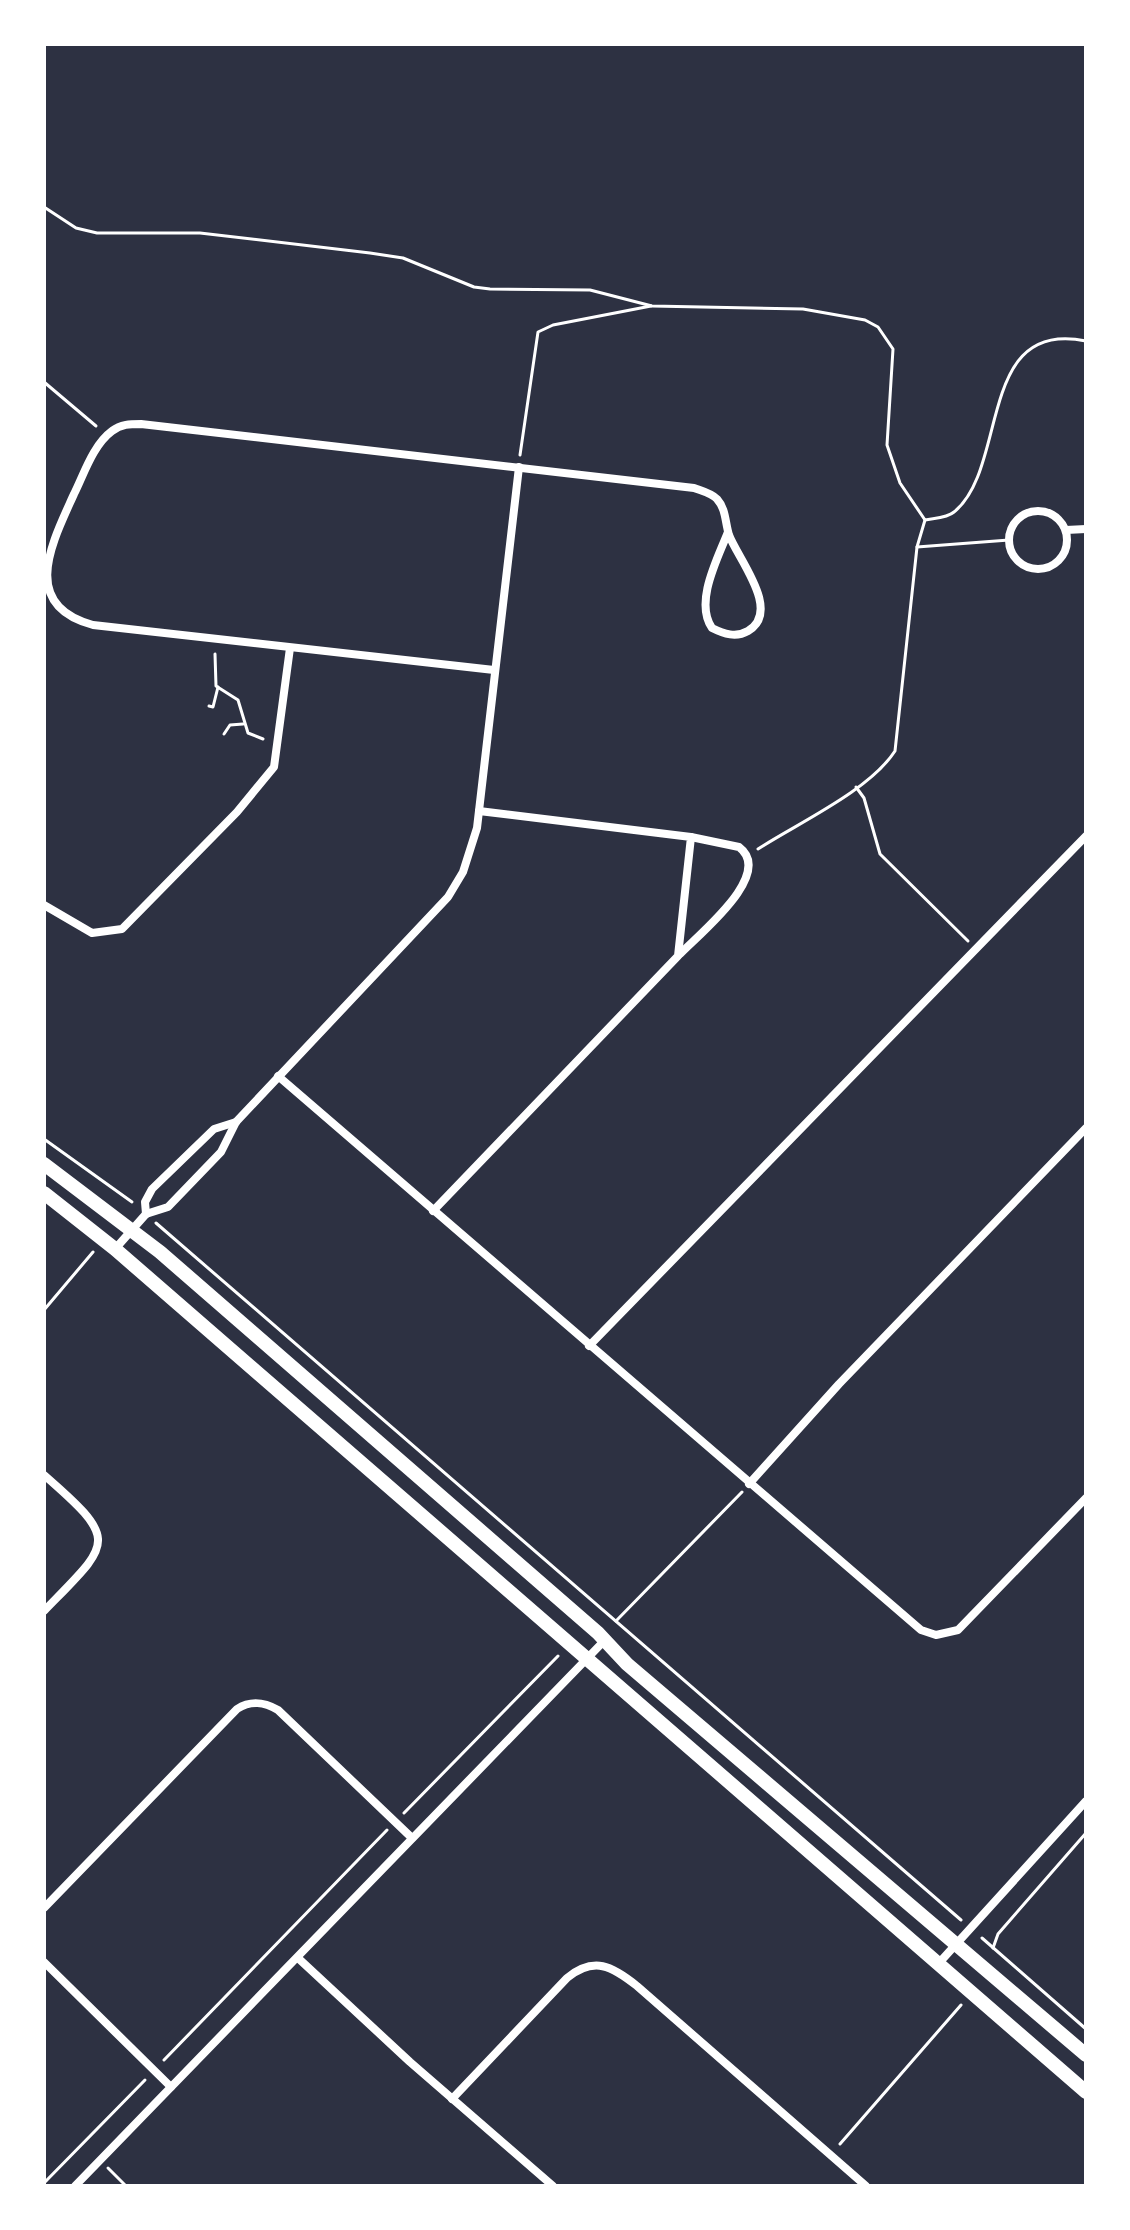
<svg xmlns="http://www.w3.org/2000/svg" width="1130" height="2230" font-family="Karla,sans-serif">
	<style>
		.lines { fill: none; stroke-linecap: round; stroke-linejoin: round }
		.path { stroke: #fff; stroke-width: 3 }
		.minor { stroke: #fff; stroke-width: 8 }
		.tertiary { stroke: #fff; stroke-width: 14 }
	</style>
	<rect width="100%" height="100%" fill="#2d3142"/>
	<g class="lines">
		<g class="path">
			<path d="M 44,207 L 76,228 L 97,233 L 200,233 L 370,253 L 403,258 L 474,287 L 490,289 L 590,290 L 652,306 L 803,309 L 865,320 L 878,327 L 893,349 L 887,445 L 900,483 L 925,520 C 935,518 947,518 954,512 C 1009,468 976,318 1086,341"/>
			<path d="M 44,382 L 96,426"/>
			<path d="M 520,455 L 538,332 L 553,325 L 651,306"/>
			<path d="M 917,547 L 1009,540"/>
			<path d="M 215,654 L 216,686 L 238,700 L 248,733 L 263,739"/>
			<path d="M 209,706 L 213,707 L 218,687"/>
			<path d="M 224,734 L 230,725 L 243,724"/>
			<path d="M 856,787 L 864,798 L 880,854 L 968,941"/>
			<path d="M 758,849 C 798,823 869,791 895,751 L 917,547 L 925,520"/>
			<path d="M 44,1139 L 132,1202"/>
			<path d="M 156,1223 L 961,1920"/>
			<path d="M 44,1310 L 93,1252"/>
			<path d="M 616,1621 L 742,1492"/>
			<path d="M 404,1813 L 558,1656"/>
			<path d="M 982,1938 L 1086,2029"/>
			<path d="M 993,1948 L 998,1934 L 1086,1833"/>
			<path d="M 164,2060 L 387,1830"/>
			<path d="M 840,2144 L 961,2005"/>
			<path d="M 108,2168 L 126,2186"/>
			<path d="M 44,2183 L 145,2080"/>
		</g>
		<g class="minor">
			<circle cx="1038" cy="540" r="29"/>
			<path d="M 1066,530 L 1086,529"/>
			<path d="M 494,670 L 93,625 C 18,605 53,541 74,494 C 84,474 93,445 112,431 C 121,424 130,424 141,424 L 694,488 C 702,491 711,493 717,499 C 726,509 725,522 729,535 C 738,559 782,611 748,631 C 736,638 724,634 712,628 C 694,602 718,558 728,532"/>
			<path d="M 44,905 L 92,933 L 122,929 L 237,812 L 274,767 L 290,648"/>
			<path d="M 680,954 C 699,934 775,874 739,847 L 691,837"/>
			<path d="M 278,1076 L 921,1630 L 936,1635 L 958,1630 L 1086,1498"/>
			<path d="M 433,1211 L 678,956 L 691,837 L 479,811"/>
			<path d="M 146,1214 L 145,1202 L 152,1189 L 214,1129 L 236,1122"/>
			<path d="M 115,1249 L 146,1214 L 168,1207 L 221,1152 L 236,1122 L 448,897 L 463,872 L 477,828 L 519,467"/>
			<path d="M 589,1346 L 1086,836"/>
			<path d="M 44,1475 C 121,1542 111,1542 44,1611"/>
			<path d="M 749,1484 L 839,1384 L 1086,1128"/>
			<path d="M 44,1908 L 237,1709 C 251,1700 264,1702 278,1710 L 412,1838"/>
			<path d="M 298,1958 L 410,2062 L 553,2186"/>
			<path d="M 44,1962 L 171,2087"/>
			<path d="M 939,1963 L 1086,1801"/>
			<path d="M 452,2099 L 567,1978 C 594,1956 612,1966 637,1986 L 866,2186"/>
			<path d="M 75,2186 L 605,1640"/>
		</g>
		<g class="tertiary">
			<path d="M 44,1164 L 160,1252 L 598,1633 L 627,1664 L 1086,2055"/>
			<path d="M 44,1193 L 115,1249 L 1086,2092"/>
		</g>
	</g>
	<rect width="1130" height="2230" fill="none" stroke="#ffffff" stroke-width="92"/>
</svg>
